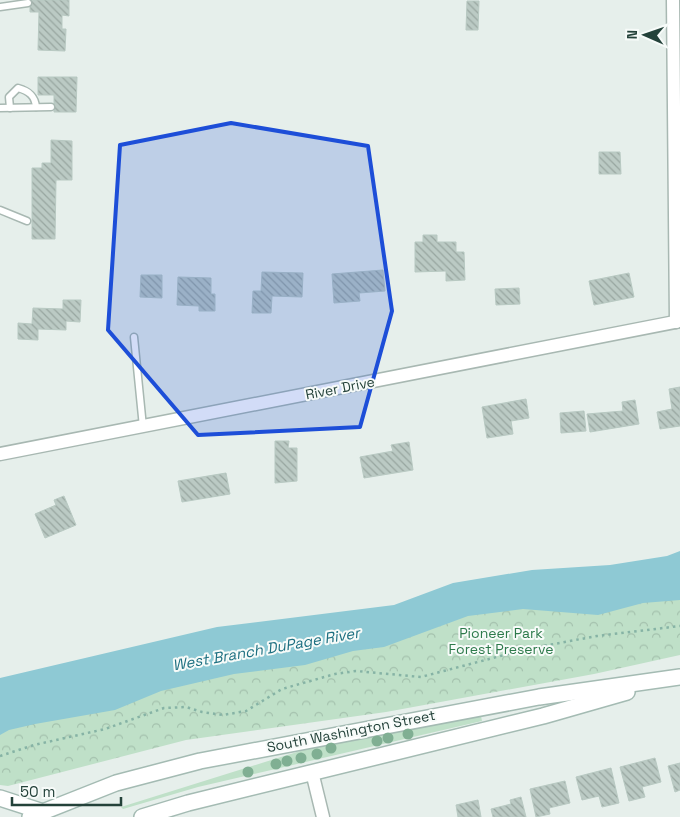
<svg xmlns="http://www.w3.org/2000/svg" width="680" height="817" font-family="'Space Grotesk',sans-serif">
	<style>
		.grass { fill: #bfe0c8 }
		.park { fill: url(#park-crowns) }
		.water { fill: #8ec9d4 }
		.building { fill: url(#building-back-hatch); stroke: #b8c9c2 }
		.lines { fill: none; stroke-linecap: round; stroke-linejoin: round }
		.service-casing { stroke: #a8b8b2; stroke-width: 9 }
		.minor-casing { stroke: #a8b8b2; stroke-width: 15 }
		.secondary-casing { stroke: #a4bbb3; stroke-width: 18 }
		.path { stroke: #86b3a5; stroke-width: 2.5; stroke-dasharray: 2.5 4; stroke-linecap: butt }
		.service { stroke: #fff; stroke-width: 6 }
		.minor { stroke: #fff; stroke-width: 12 }
		.secondary { stroke: #fff; stroke-width: 15 }
		.tree { fill: #80af93 }
		.marked { fill: #1d4ed8; fill-opacity: 0.2; stroke: #1d4ed8; stroke-width: 4; stroke-linejoin: round }
		.labels { text-anchor: middle; stroke-width: 4; stroke-linejoin: round; paint-order: stroke }
		.street-label { font-size: 14px; fill: #24423a; stroke: #f7fbf9 }
		.park-label { font-size: 14px; fill: #2d7a4b; stroke: #f7fbf9 }
		.water-label { font-size: 15px; font-style: italic; fill: #1c6f80; stroke: #f7fbf9 }
	</style>
	<defs>
		<pattern id="park-crowns" width="20" height="18" patternUnits="userSpaceOnUse" patternTransform="scale(1.25)"><rect width="20" height="18" fill="#bfe0c8"/><path d="M2 6a3 3 0 1 1 6 0M12 15a3 3 0 1 1 6 0" fill="none" stroke="#a4c1ad"/></pattern>
		<pattern id="building-back-hatch" width="6" height="6" patternUnits="userSpaceOnUse" patternTransform="scale(1.25)"><rect width="6" height="6" fill="#bbcac4"/><path d="M-1 5l2 2M0 0l6 6M5-1l2 2" fill="none" stroke="#98a6a0"/></pattern>
	</defs>
	<rect width="100%" height="100%" fill="#e6efeb"/>
	<path class="grass" d="M 481,716 L 482,721 L 198,787 L 123,809 L 121,807 L 313,747 Z"/>
	<path class="park" d="M 680,579 L 680,655 L 594,674 L 386,712 L 186,740 L 8,786 L 0,785 L 0,704 L 67,684 Z"/>
	<path class="water" d="M 680,551 L 680,600 L 643,603 L 598,615 L 523,609 L 468,616 L 384,647 L 353,651 L 305,665 L 234,674 L 161,691 L 115,710 L 35,724 L 9,730 L 0,735 L 0,678 L 217,627 L 394,605 L 453,583 L 532,570 L 610,565 L 667,556 Z"/>
	<g class="building">
		<path d="M 30,0 L 69,0 L 69,16 L 62,15 L 62,29 L 66,29 L 65,51 L 38,50 L 39,12 L 30,12 Z"/>
		<path d="M 467,1 L 479,1 L 478,30 L 466,30 Z"/>
		<path d="M 38,77 L 77,77 L 76,112 L 54,112 L 54,95 L 38,95 Z"/>
		<path d="M 51,140 L 72,141 L 72,180 L 56,180 L 55,239 L 32,239 L 32,168 L 42,168 L 42,163 L 51,163 Z"/>
		<path d="M 599,152 L 620,152 L 621,174 L 599,174 Z"/>
		<path d="M 423,235 L 437,235 L 437,242 L 456,242 L 456,252 L 464,252 L 465,280 L 446,281 L 446,271 L 415,272 L 415,242 L 423,242 Z"/>
		<path d="M 383,270 L 385,291 L 359,293 L 360,301 L 334,303 L 332,274 Z"/>
		<path d="M 262,272 L 303,273 L 302,297 L 272,296 L 271,313 L 252,313 L 253,291 L 261,291 Z"/>
		<path d="M 629,273 L 634,297 L 594,305 L 589,281 Z"/>
		<path d="M 141,275 L 162,275 L 162,298 L 140,297 Z"/>
		<path d="M 178,277 L 211,278 L 211,294 L 215,294 L 215,311 L 199,311 L 199,306 L 177,305 Z"/>
		<path d="M 519,288 L 520,304 L 496,305 L 495,289 Z"/>
		<path d="M 63,300 L 81,300 L 80,322 L 66,321 L 66,330 L 38,329 L 38,340 L 18,339 L 18,323 L 32,324 L 33,308 L 63,309 Z"/>
		<path d="M 680,387 L 680,426 L 660,429 L 657,412 L 672,409 L 669,389 Z"/>
		<path d="M 526,399 L 529,418 L 511,421 L 513,434 L 487,438 L 482,407 Z"/>
		<path d="M 635,400 L 639,424 L 590,432 L 587,414 L 623,411 L 622,402 Z"/>
		<path d="M 584,411 L 586,431 L 561,433 L 560,413 Z"/>
		<path d="M 275,441 L 289,441 L 288,448 L 297,448 L 297,481 L 275,483 Z"/>
		<path d="M 409,442 L 413,470 L 364,478 L 360,457 L 393,451 L 391,445 Z"/>
		<path d="M 226,473 L 230,494 L 182,502 L 178,481 Z"/>
		<path d="M 64,496 L 76,525 L 45,538 L 35,514 L 56,505 L 54,500 Z"/>
		<path d="M 655,758 L 661,782 L 642,787 L 645,797 L 629,801 L 620,767 Z"/>
		<path d="M 680,763 L 680,790 L 675,792 L 668,766 Z"/>
		<path d="M 611,768 L 619,803 L 602,807 L 599,796 L 582,800 L 576,777 Z"/>
		<path d="M 565,781 L 570,803 L 549,808 L 550,814 L 536,817 L 530,789 Z"/>
		<path d="M 521,797 L 526,817 L 493,817 L 491,809 L 511,804 L 510,800 Z"/>
		<path d="M 478,800 L 481,817 L 458,817 L 456,805 Z"/>
	</g>
	<g class="lines">
		<g class="service-casing">
			<g id="service">
				<path d="M 0,7 L 28,3"/>
				<path d="M 0,108 L 51,107"/>
				<path d="M 10,108 L 9,97 L 18,88 C 29,91 35,96 36,107"/>
				<path d="M 0,210 L 27,221"/>
				<path d="M 134,337 L 143,427"/>
			</g>
		</g>
		<g class="minor-casing">
			<g id="minor">
				<path d="M 673,0 L 676,322"/>
				<path d="M 0,454 L 680,321"/>
				<path d="M 312,772 L 323,817"/>
			</g>
		</g>
		<g class="secondary-casing">
			<g id="secondary">
				<path d="M 0,798 L 43,812"/>
				<path d="M 30,817 L 116,783 L 200,761 L 539,697 L 680,677"/>
				<path d="M 142,817 L 188,803 L 543,716 L 627,692"/>
			</g>
		</g>
		<path class="path" d="M 0,756 L 34,745 L 105,729 L 164,708 L 186,707 L 202,712 L 223,715 L 246,711 L 282,689 L 335,674 L 356,671 L 421,677 L 527,649 L 597,636 L 680,626"/>
		<use href="#service" class="service"/>
		<use href="#minor" class="minor"/>
		<use href="#secondary" class="secondary"/>
	</g>
	<g class="tree">
		<circle cx="408" cy="734" r="5.5"/>
		<circle cx="388" cy="738" r="5.5"/>
		<circle cx="377" cy="741" r="5.5"/>
		<circle cx="331" cy="748" r="5.5"/>
		<circle cx="317" cy="754" r="5.5"/>
		<circle cx="301" cy="758" r="5.5"/>
		<circle cx="287" cy="761" r="5.5"/>
		<circle cx="276" cy="764" r="5.5"/>
		<circle cx="248" cy="772" r="5.5"/>
	</g>
	<path class="marked" d="M 231,123 L 368,146 L 392,311 L 360,427 L 198,435 L 108,330 L 120,145 Z"/>
	<g class="labels">
		<g class="street-label">
			<text transform="translate(340 388) rotate(-11)" y="5">River Drive</text>
			<text transform="translate(351 731) rotate(-11)" y="5">South Washington Street</text>
		</g>
		<g class="park-label">
			<text x="501" y="638">Pioneer Park<tspan x="501" dy="16">Forest Preserve</tspan></text>
		</g>
		<g class="water-label">
			<text transform="translate(266 649) rotate(-10)" y="5">West Branch DuPage River</text>
		</g>
	</g>
	<g transform="translate(645 35) rotate(272)" stroke="#f7fbf9" stroke-width="4" paint-order="stroke">
	<path d="M0-4L9 19L0 12L-9 19Z" fill="#24423a"/>
	<text y="-8" font-size="14" font-weight="bold" text-anchor="middle" fill="#24423a">N</text>
	</g>
	<path d="M12 797v8h109v-8" fill="none" stroke="#24423a" stroke-width="2.5"/>
	<text x="20" y="797" font-size="15" fill="#24423a" stroke="#f7fbf9" stroke-width="4" paint-order="stroke">50 m</text>
</svg>
